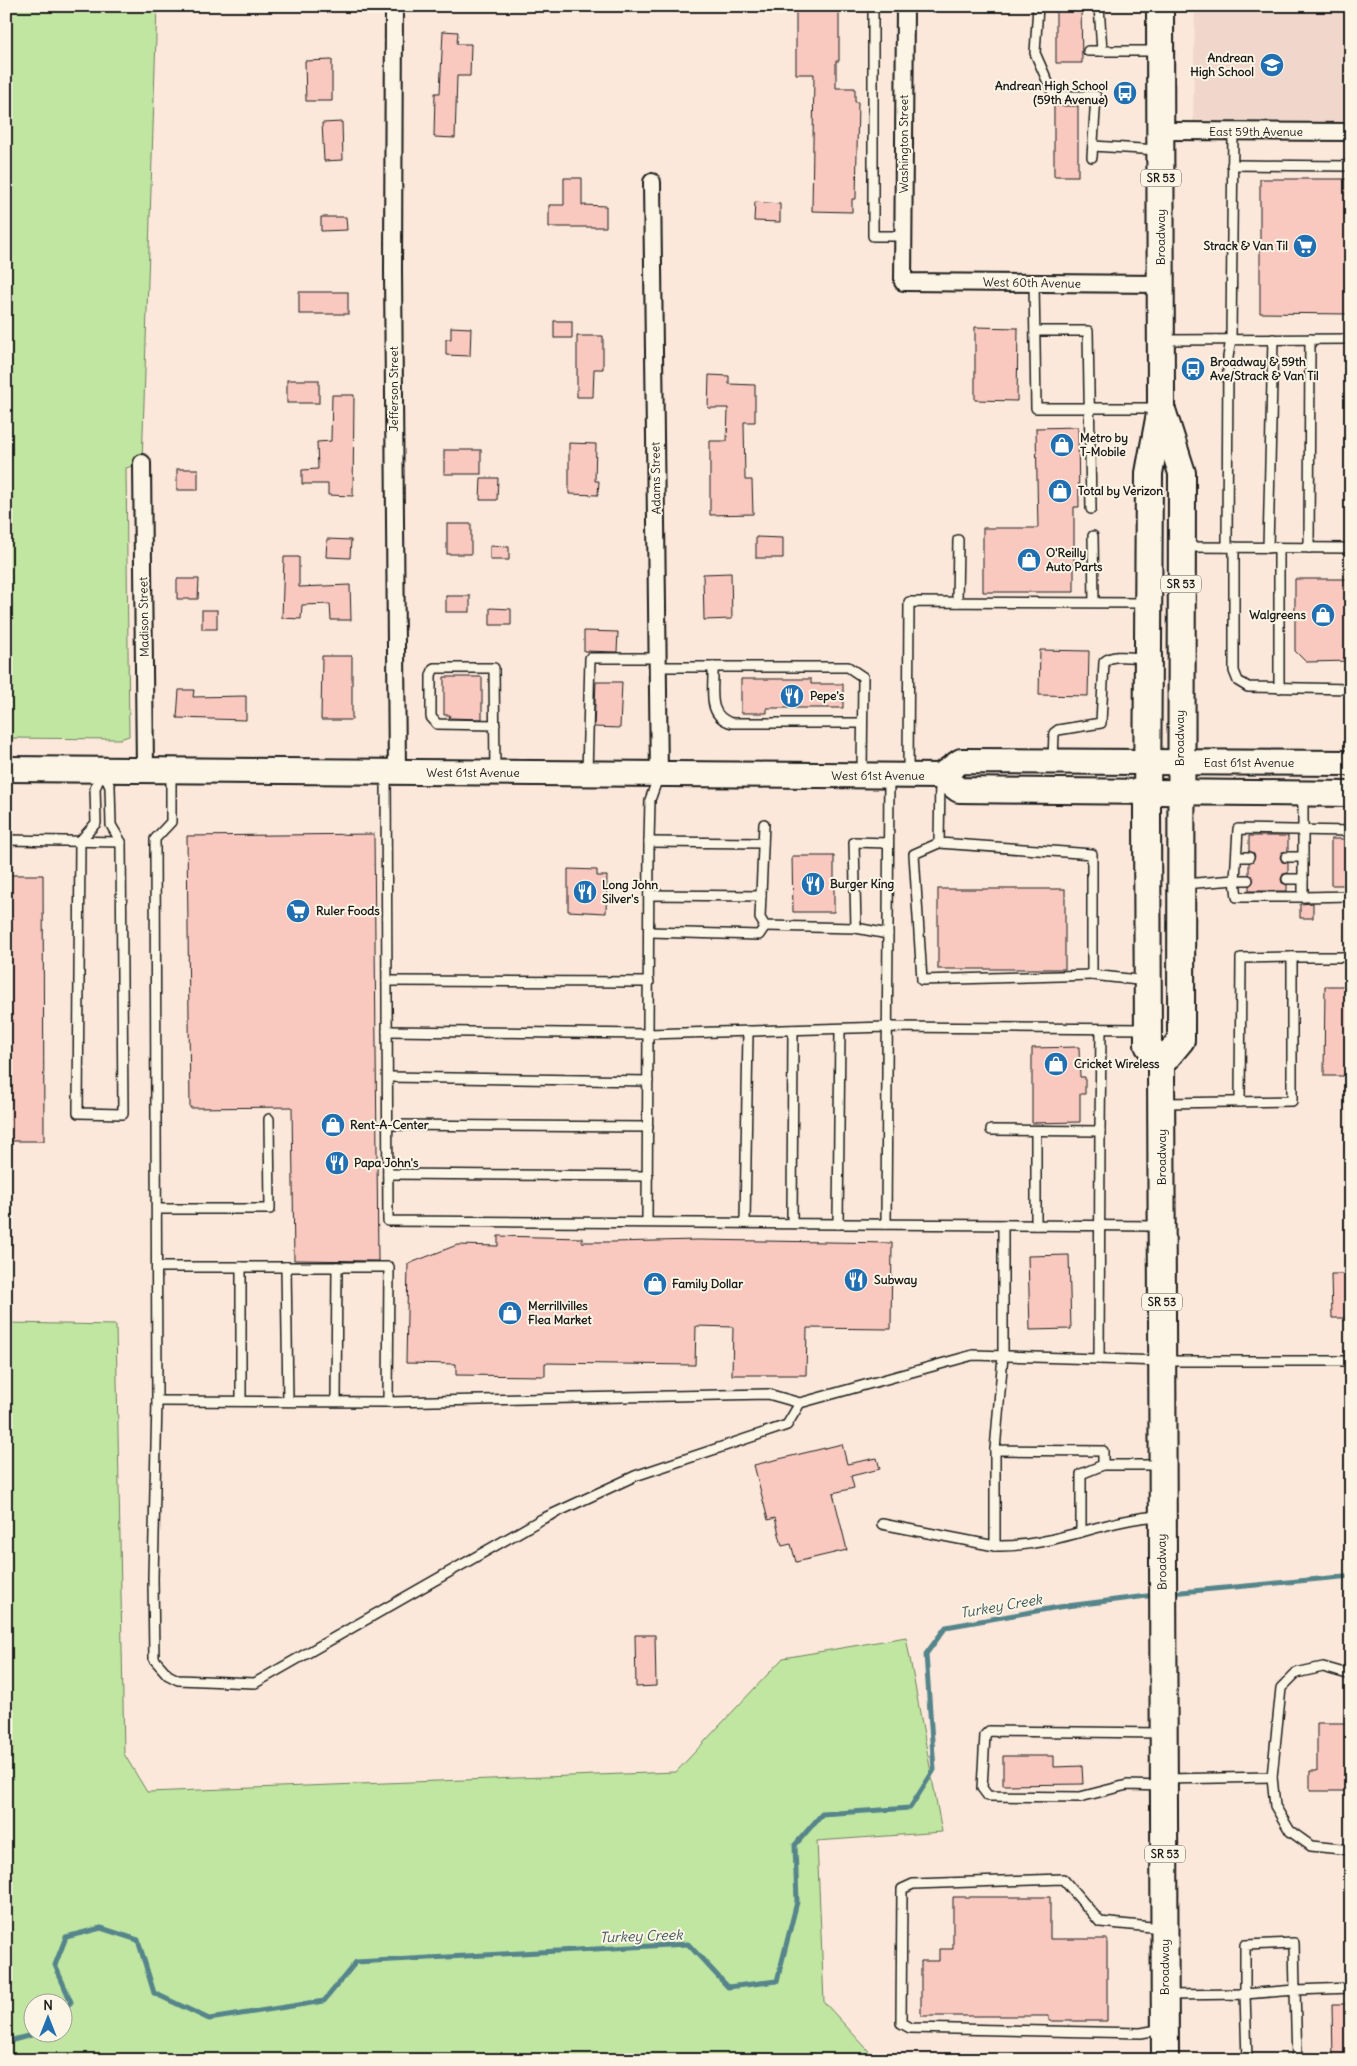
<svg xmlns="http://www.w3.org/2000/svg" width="1357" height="2066" font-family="Delius,sans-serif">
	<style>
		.built { fill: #f1d7cb }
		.green { fill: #c0e6a1; stroke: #6e815e; fill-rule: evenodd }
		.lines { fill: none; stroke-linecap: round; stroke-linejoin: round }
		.stream { stroke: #55858b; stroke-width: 5 }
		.building { fill: #f9c9c0; stroke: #1c1c1c }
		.service-casing { stroke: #1c1c1c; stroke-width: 12 }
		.minor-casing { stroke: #1c1c1c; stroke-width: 20 }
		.secondary-casing { stroke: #1c1c1c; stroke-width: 28 }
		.primary-casing { stroke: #1c1c1c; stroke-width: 30 }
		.service { stroke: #fcf5e5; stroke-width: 9 }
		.minor { stroke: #fcf5e5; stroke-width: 16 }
		.secondary { stroke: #fcf5e5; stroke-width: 24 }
		.primary { stroke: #fcf5e5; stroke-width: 26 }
		.labels { text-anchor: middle; stroke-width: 4; stroke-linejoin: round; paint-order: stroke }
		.shield { fill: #fcf5e5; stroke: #5f5d58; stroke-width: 1 }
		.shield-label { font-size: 11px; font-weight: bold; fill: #1c1c1c }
		.poi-label { font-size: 12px; font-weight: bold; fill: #1c1c1c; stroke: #fcf5e5; text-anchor: start }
		.street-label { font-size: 12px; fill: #1c1c1c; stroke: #fcf5e5 }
		.water-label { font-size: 14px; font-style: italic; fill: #3d595d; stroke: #fcf5e5 }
	</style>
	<rect width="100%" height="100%" fill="#fbe8da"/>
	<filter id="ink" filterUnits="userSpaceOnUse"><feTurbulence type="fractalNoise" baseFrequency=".02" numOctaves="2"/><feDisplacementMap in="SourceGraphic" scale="10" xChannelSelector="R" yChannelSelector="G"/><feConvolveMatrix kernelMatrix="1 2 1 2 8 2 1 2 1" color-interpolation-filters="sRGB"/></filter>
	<g filter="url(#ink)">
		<path class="built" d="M 1195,6 L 1351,6 L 1351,125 L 1193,123 Z"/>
		<g class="green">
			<path d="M 6,6 L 157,6 L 142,463 L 126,468 L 129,736 L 120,739 L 6,738 Z"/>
			<path d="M 6,1323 L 116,1325 L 124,1754 L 147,1792 L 676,1772 L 783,1658 L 906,1637 L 942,1832 L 817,1841 L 824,2002 L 877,2060 L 6,2060 ZM 32,2004 L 62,2004 L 62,2034 L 32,2034 Z"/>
		</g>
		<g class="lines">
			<g class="stream">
				<path d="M 1171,1593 L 1351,1576"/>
				<path d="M 62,2011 L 71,2002 L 55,1965 L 66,1937 L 101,1928 L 138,1940 L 154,1993 L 209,2019 L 324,2001 L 356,1962 L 688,1944 L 728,1987 L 777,1981 L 797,1902 L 795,1845 L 822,1814 L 910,1808 L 934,1770 L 926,1654 L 946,1627 L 1059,1607 L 1155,1595"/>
				<path d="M 6,2042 L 35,2034"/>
			</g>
		</g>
		<g class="building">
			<path d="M 796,6 L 839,6 L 839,61 L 836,61 L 836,88 L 855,88 L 855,102 L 858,102 L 856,199 L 852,199 L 852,212 L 812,211 L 814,74 L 796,74 Z"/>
			<path d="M 1056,6 L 1081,6 L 1082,63 L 1056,63 Z"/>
			<path d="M 443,31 L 458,32 L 457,44 L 471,44 L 470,76 L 457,76 L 455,138 L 434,137 L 435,93 L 440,93 Z"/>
			<path d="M 332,60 L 332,101 L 306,101 L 305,61 Z"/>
			<rect x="1054" y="106" width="24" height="70"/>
			<path d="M 342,122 L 343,160 L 324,161 L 322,123 Z"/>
			<path d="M 564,178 L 582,178 L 582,205 L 606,206 L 606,227 L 549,227 L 549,205 L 564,205 Z"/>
			<path d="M 1260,179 L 1351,179 L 1351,314 L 1260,313 Z"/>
			<path d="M 755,202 L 780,204 L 780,222 L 754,221 Z"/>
			<path d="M 321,217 L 346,217 L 347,230 L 321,231 Z"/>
			<rect x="299" y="292" width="49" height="22"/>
			<rect x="554" y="321" width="18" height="17"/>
			<path d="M 451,327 L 471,328 L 470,356 L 446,355 L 446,339 L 451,339 Z"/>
			<path d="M 975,327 L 1018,328 L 1017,401 L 975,400 Z"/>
			<path d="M 577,336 L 603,336 L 603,369 L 594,369 L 593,397 L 577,397 Z"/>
			<path d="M 709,375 L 729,376 L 729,384 L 755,385 L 755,422 L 744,422 L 745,480 L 752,480 L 753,514 L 710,515 L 710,441 L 727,441 L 728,408 L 708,408 Z"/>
			<rect x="287" y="380" width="32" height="23"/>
			<path d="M 332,395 L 354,395 L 353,496 L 328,495 L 328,484 L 302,484 L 302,470 L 318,469 L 317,442 L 331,441 Z"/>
			<path d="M 1078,427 L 1079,507 L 1074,507 L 1074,592 L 983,592 L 983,528 L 1038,528 L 1036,428 Z"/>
			<path d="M 569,443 L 596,444 L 595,481 L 599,481 L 598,495 L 569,494 Z"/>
			<rect x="444" y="450" width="37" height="24"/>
			<rect x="177" y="469" width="21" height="21"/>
			<path d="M 481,478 L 498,478 L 497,500 L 480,500 Z"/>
			<rect x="447" y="524" width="24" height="30"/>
			<path d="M 756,537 L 783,538 L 783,558 L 756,558 Z"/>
			<path d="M 327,539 L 351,540 L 350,558 L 326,557 Z"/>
			<path d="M 490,546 L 509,547 L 509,560 L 490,560 Z"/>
			<path d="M 284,557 L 299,557 L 299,587 L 350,585 L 351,620 L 331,620 L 330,604 L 302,605 L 301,619 L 282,618 Z"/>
			<path d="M 731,573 L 732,619 L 704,620 L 703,574 Z"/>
			<path d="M 177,579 L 199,579 L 198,599 L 177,599 Z"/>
			<path d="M 1295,579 L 1351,579 L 1351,661 L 1306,662 L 1295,651 Z"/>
			<rect x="446" y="596" width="24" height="16"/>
			<path d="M 490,608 L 511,609 L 511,625 L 490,625 Z"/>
			<rect x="202" y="610" width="15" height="19"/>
			<path d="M 584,631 L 618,632 L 617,652 L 584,651 Z"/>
			<path d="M 1040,650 L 1089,651 L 1088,696 L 1039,695 Z"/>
			<path d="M 322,656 L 352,656 L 352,720 L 321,720 Z"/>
			<path d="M 444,677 L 482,677 L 482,719 L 449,718 L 450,715 L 444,715 Z"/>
			<path d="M 741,679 L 811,679 L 811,684 L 843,684 L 843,708 L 767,708 L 767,713 L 741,713 Z"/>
			<path d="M 596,682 L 622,682 L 620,728 L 594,727 Z"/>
			<path d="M 179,690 L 194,690 L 193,697 L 246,696 L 246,720 L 177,718 Z"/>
			<path d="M 374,834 L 378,1261 L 294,1260 L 292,1107 L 190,1108 L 187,836 Z"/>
			<path d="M 1249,836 L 1288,836 L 1288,851 L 1282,852 L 1280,857 L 1282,862 L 1288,863 L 1288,873 L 1283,874 L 1281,879 L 1282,883 L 1287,885 L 1287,891 L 1249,891 L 1249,886 L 1254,880 L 1249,874 L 1249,863 L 1255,857 L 1254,853 L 1249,851 Z"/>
			<rect x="1331" y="839" width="20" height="46"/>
			<path d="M 792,856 L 834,856 L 834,912 L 793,912 Z"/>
			<path d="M 568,869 L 597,870 L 597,876 L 607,876 L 606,913 L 568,911 Z"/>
			<path d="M 6,875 L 43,875 L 44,1141 L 6,1141 Z"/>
			<rect x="938" y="889" width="127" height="80"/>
			<path d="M 1313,903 L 1313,918 L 1300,918 L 1300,904 Z"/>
			<path d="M 1325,986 L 1351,986 L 1351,1076 L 1324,1076 Z"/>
			<path d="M 1079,1047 L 1080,1077 L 1085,1077 L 1085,1094 L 1080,1094 L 1080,1122 L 1032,1123 L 1032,1048 Z"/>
			<path d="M 498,1236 L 582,1238 L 582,1242 L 613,1242 L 697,1240 L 892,1243 L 891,1329 L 807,1328 L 806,1375 L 732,1375 L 733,1327 L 696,1326 L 695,1365 L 545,1363 L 545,1376 L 456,1375 L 456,1364 L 406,1363 L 408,1264 L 457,1245 L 498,1246 Z"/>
			<path d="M 1069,1255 L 1071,1329 L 1030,1330 L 1028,1256 Z"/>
			<path d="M 1331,1274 L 1351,1274 L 1351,1318 L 1332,1318 Z"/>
			<path d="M 842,1444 L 847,1464 L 877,1458 L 880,1469 L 851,1476 L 854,1488 L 833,1493 L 847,1550 L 796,1562 L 791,1544 L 782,1546 L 775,1518 L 768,1520 L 754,1465 Z"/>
			<path d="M 635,1635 L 655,1635 L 656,1686 L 636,1687 Z"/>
			<path d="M 1317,1723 L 1351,1723 L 1351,1791 L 1310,1791 L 1310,1771 L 1317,1771 Z"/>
			<path d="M 1003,1756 L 1054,1756 L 1054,1767 L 1082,1766 L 1083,1784 L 1003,1785 Z"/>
			<path d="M 953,1897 L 1050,1897 L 1050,1939 L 1107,1939 L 1107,2021 L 1049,2021 L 1049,2016 L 921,2016 L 921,1961 L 939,1961 L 939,1949 L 953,1949 Z"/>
			<path d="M 1332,2004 L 1351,2004 L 1351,2060 L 1333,2060 Z"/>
		</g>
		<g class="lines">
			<g class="service-casing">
				<g id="service">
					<path d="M 873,6 L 873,236 L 903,236"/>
					<path d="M 1038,6 L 1035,53 L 1054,96 L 1096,96 L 1092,157"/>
					<path d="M 1099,6 L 1102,51"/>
					<path d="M 1088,51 L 1158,51"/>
					<path d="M 1093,146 L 1158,150"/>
					<path d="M 1232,165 L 1351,166"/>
					<path d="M 1034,283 L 1036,408 L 1159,408"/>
					<path d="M 1035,331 L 1088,331 L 1091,509"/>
					<path d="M 1164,340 L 1351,339"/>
					<path d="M 1093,536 L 1094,602"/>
					<path d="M 1184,547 L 1351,548"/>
					<path d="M 1227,547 L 1228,357 L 1231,339 L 1233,132"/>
					<path d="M 1234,547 L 1234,671 L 1238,681 L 1248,687 L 1351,689"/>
					<path d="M 1268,548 L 1273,339"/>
					<path d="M 1309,548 L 1310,339"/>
					<path d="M 957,602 L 958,540"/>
					<path d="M 658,667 L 848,667 L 863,677 L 862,774"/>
					<path d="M 713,667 C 714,690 706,716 732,723 L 862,723"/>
					<path d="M 1279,688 L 1279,548"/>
					<path d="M 495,725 L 437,724 L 431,717 L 431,675 L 434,668 L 494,668 L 495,771"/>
					<path d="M 1053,760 L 1054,733 L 1058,730 L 1101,723 L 1104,662 C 1113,653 1133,658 1145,658"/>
					<path d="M 103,771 L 110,787 L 111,825 L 121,842 L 123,1114 L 78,1113 L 80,841 L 96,823 L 95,788 Z"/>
					<path d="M 171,771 L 171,822 L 155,839 L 157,1401 L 153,1578 L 154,1659 L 168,1675 L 178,1680 L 255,1683 L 542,1519 L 635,1476 L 787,1425 L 800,1403 L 973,1355 L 1162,1361 L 1351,1361"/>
					<path d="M 386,773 L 388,1221 L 1160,1226"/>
					<path d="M 587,774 L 590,658 L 658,658"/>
					<path d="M 908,774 L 909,602 L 1147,603"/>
					<path d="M 940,779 L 939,843 L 1092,854 L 1092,975 L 1147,981"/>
					<path d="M 764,824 L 760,918 L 765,926 L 856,928 L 854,842 L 888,843"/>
					<path d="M 6,840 L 121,842"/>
					<path d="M 649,842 L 763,843"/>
					<path d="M 939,843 L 914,854 L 922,980 L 1092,975"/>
					<path d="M 1237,857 L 1249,857"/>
					<path d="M 1286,857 L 1303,857 L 1303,794"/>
					<path d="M 1287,879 L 1303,879 L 1303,857"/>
					<path d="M 1248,880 L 1235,880 L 1237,897 L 1303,897 L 1303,879"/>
					<path d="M 1183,884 L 1235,880 L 1238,829 L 1351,831"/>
					<path d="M 649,895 L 761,896"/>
					<path d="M 1303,897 L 1351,896"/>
					<path d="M 856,928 L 888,934"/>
					<path d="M 649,932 L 759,935 L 765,926"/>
					<path d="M 387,981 L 649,982"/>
					<path d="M 387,1031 L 648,1034 L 887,1027 L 1145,1029"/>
					<path d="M 388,1077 L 648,1081"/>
					<path d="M 1240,1102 L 1241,958 L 1292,957"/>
					<path d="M 1165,1103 L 1292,1101 L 1292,957 L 1351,957"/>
					<path d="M 388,1125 L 648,1127"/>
					<path d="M 991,1130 L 1100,1131 L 1101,1029"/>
					<path d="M 388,1174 L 648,1176"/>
					<path d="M 157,1209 L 270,1209 L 269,1119"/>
					<path d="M 647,1222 L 649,842 L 650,800 L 659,775"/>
					<path d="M 745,1223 L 748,1031"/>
					<path d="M 792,1223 L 793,1030"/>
					<path d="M 838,1224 L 840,1029"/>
					<path d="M 886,1224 L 889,776"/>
					<path d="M 1003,1225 L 1003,1356 L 995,1450 L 1103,1451 L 1103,1465 L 1162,1465"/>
					<path d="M 1036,1225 L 1036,1131"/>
					<path d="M 157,1267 L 389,1267 L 388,1402 L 768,1394 L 800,1403"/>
					<path d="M 241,1267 L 241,1401"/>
					<path d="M 286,1267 L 288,1401"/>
					<path d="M 1099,1359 L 1100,1131"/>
					<path d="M 157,1401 L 388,1402"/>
					<path d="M 336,1401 L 337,1267"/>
					<path d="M 995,1450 L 995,1546 C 1052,1548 1104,1519 1160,1516"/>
					<path d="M 882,1524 L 995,1546"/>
					<path d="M 1081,1532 L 1081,1474 L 1103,1465"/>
					<path d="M 1162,1733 L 989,1731 L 985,1735 L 982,1788 L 988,1796 L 1080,1797 L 1127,1785 L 1163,1786"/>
					<path d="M 1272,1777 L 1275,1806 L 1290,1831 L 1311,1846 L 1351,1850"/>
					<path d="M 1165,1779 L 1272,1777 L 1281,1688 L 1296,1673 L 1323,1667 L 1351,1675"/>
					<path d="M 1162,1928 L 1100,1922 L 1063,1879 L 913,1884 L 902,1889 L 901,2023 L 910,2028 L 1141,2033 L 1163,2029"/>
					<path d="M 1168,1995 L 1245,1994 L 1247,2060"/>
					<path d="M 1297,2060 L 1295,1990 L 1245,1994 L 1245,1945 L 1294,1943 L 1295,1990 L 1351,1988"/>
				</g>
			</g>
			<g class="minor-casing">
				<g id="minor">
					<path d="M 394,6 L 393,270 L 397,773"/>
					<path d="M 905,6 L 903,282 L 1161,284"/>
					<path d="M 1161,131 L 1351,132"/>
					<path d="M 652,182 L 659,775"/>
					<path d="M 142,463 L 145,771"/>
				</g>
			</g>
			<g class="secondary-casing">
				<g id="secondary">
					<path d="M 6,769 L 940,776 L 961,761 L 1351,763"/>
					<path d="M 940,776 L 959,790 L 1351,794"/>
				</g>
			</g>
			<g class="primary-casing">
				<g id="primary">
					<path d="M 1160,6 L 1161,408 L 1149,473 L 1147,814 L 1148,1045 L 1161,1064 L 1165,2060"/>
					<path d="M 1161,1064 L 1181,1040 L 1182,473 L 1163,413"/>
				</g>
			</g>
			<use href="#service" class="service"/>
			<use href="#minor" class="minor"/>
			<use href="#secondary" class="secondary"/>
			<use href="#primary" class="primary"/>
		</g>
	</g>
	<defs>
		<g id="school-disc" transform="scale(1.25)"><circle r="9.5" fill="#1f6fb2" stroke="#fcf5e5"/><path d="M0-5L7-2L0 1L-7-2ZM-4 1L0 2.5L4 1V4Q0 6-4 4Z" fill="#fff"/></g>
		<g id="bus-disc" transform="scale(1.25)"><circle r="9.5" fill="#1f6fb2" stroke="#fcf5e5"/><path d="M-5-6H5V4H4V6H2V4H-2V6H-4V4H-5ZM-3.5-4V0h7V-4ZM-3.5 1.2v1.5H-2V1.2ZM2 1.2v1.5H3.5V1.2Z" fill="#fff"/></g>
		<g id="supermarket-disc" transform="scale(1.25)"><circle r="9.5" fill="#1f6fb2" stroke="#fcf5e5"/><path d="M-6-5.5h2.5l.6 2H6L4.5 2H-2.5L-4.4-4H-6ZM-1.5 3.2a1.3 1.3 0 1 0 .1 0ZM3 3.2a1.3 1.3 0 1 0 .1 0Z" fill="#fff"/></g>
		<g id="shop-disc" transform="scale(1.25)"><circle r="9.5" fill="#1f6fb2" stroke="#fcf5e5"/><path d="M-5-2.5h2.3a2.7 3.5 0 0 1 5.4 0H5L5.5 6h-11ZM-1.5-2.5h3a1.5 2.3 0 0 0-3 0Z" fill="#fff"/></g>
		<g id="restaurant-disc" transform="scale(1.25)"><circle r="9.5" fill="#1f6fb2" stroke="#fcf5e5"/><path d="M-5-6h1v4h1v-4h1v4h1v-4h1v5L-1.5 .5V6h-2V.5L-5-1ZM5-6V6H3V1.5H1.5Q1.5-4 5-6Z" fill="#fff"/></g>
	</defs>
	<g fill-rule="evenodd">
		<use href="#school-disc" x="1272" y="65"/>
		<use href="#bus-disc" x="1125" y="93"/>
		<use href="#supermarket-disc" x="1305" y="246"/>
		<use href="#bus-disc" x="1193" y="369"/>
		<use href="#shop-disc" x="1062" y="445"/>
		<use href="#shop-disc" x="1060" y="491"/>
		<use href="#shop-disc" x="1029" y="560"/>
		<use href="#shop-disc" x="1323" y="615"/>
		<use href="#restaurant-disc" x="792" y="696"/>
		<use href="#restaurant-disc" x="813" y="884"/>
		<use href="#restaurant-disc" x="585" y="892"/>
		<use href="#supermarket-disc" x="298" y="911"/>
		<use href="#shop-disc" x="1056" y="1064"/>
		<use href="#shop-disc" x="333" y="1125"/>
		<use href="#restaurant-disc" x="337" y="1163"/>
		<use href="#restaurant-disc" x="856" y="1280"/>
		<use href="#shop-disc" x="655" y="1284"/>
		<use href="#shop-disc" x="510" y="1313"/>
	</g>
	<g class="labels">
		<g class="shield">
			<rect x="1141" y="169.5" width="40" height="17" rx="4"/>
			<rect x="1161" y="575.5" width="40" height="17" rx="4"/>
			<rect x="1142" y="1293.5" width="40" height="17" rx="4"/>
			<rect x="1145" y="1845.5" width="40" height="17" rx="4"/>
		</g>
		<g class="shield-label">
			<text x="1161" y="182">SR 53</text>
			<text x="1181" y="588">SR 53</text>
			<text x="1162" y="1306">SR 53</text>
			<text x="1165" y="1858">SR 53</text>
		</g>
		<g class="poi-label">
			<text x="1254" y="62" text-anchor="end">Andrean<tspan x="1254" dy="14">High School</tspan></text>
			<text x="1108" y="90" text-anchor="end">Andrean High School<tspan x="1108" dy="14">(59th Avenue)</tspan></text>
			<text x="1288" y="250" text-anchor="end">Strack &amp; Van Til</text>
			<text x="1210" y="366">Broadway &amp; 59th<tspan x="1210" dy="14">Ave/Strack &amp; Van Til</tspan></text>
			<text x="1080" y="442">Metro by<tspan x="1080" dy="14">T-Mobile</tspan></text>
			<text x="1078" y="495">Total by Verizon</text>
			<text x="1046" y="557">O'Reilly<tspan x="1046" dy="14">Auto Parts</tspan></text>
			<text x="1306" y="619" text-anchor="end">Walgreens</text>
			<text x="810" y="700">Pepe's</text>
			<text x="830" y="888">Burger King</text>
			<text x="602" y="889">Long John<tspan x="602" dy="14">Silver's</tspan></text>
			<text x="316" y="915">Ruler Foods</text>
			<text x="1074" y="1068">Cricket Wireless</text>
			<text x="350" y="1129">Rent-A-Center</text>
			<text x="354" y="1167">Papa John's</text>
			<text x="874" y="1284">Subway</text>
			<text x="672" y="1288">Family Dollar</text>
			<text x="528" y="1310">Merrillvilles<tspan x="528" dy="14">Flea Market</tspan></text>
		</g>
		<g class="street-label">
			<text x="1256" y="136">East 59th Avenue</text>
			<text transform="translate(904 144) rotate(-90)" y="4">Washington Street</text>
			<text transform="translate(1161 237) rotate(-90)" y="4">Broadway</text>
			<text transform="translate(1032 283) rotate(1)" y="4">West 60th Avenue</text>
			<text transform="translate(394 389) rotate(-90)" y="4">Jefferson Street</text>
			<text transform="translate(656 478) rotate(-91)" y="4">Adams Street</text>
			<text transform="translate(144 617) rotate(-91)" y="4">Madison Street</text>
			<text transform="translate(1180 738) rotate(-90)" y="4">Broadway</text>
			<text x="1249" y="767">East 61st Avenue</text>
			<text x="473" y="777">West 61st Avenue</text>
			<text x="878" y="780">West 61st Avenue</text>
			<text transform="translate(1162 1157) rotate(-90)" y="4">Broadway</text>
			<text transform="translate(1162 1562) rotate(-91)" y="4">Broadway</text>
			<text transform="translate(1165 1967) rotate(-90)" y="4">Broadway</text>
		</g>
		<g class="water-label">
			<text transform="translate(1001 1606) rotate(-10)" y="5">Turkey Creek</text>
			<text transform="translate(641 1936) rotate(-2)" y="5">Turkey Creek</text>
		</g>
	</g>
	<rect width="1357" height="2066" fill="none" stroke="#fcf5e5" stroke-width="25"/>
	<rect x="12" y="12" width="1332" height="2041" fill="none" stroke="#1c1c1c" stroke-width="2" filter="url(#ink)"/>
	<g transform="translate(48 2018)"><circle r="24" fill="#fcf5e5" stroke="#a29e95"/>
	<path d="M0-4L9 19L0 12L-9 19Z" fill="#1f6fb2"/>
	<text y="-8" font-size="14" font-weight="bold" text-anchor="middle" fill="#1c1c1c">N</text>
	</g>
</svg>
